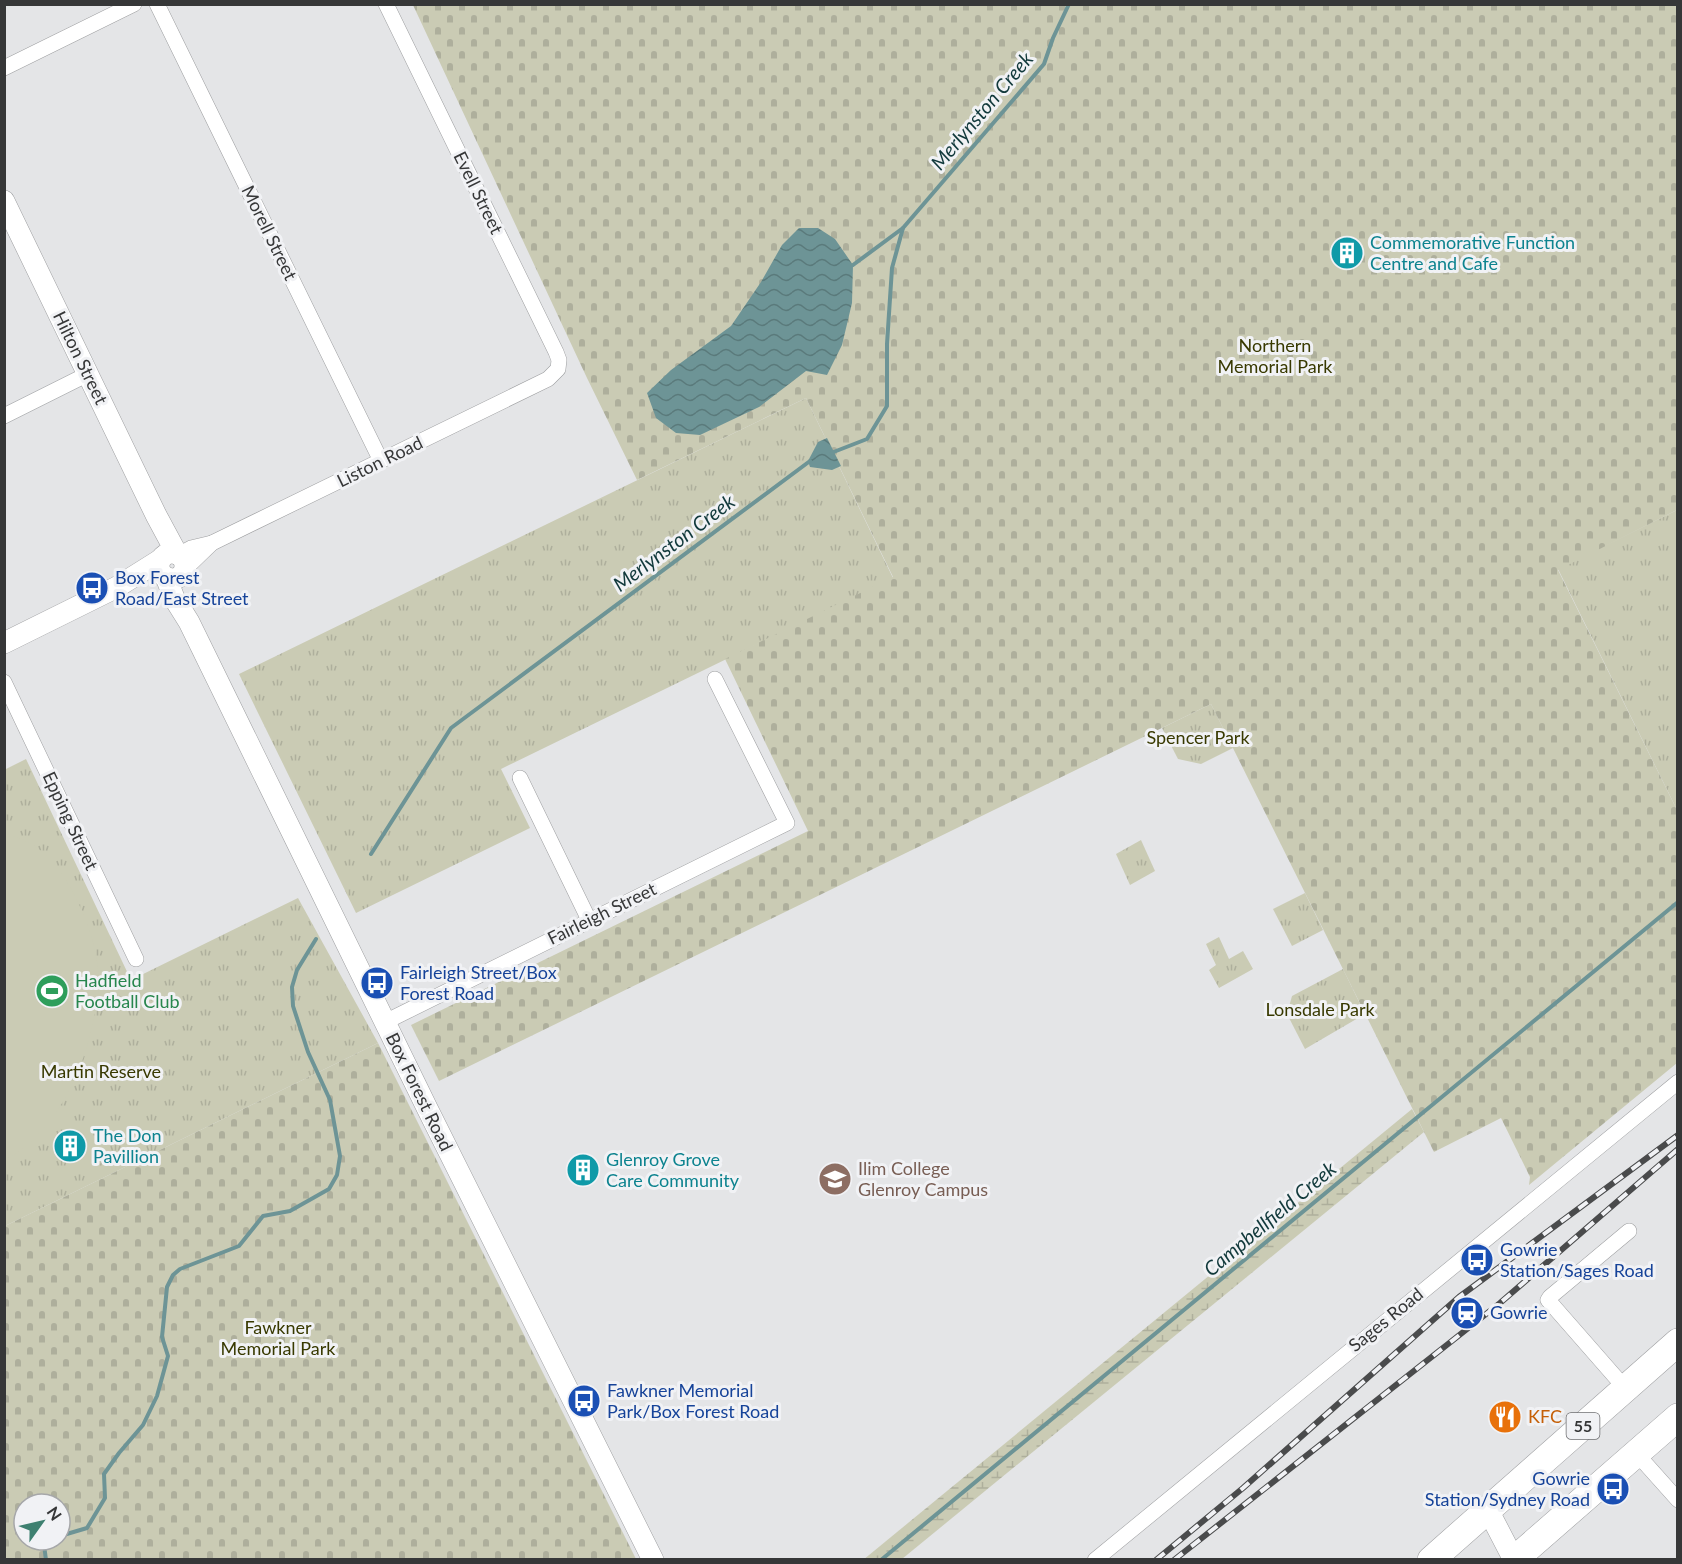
<svg xmlns="http://www.w3.org/2000/svg" width="1682" height="1564" font-family="Lato,sans-serif">
	<style>
		.grass { fill: url(#grass-tufts) }
		.wetland { fill: url(#wetland-marsh) }
		.cemetery { fill: url(#cemetery-stones); fill-rule: evenodd }
		.garden { fill: #cacbb4 }
		.water { fill: url(#water-waves) }
		.lines { fill: none; stroke-linecap: round; stroke-linejoin: round }
		.stream { stroke: #6d9496; stroke-width: 4 }
		.street-casing { stroke: #9e9fa1; stroke-width: 16 }
		.secondary-casing { stroke: #9e9fa1; stroke-width: 22 }
		.highway-casing { stroke: #9e9fa1; stroke-width: 28 }
		.street { stroke: #fff; stroke-width: 15 }
		.secondary { stroke: #fff; stroke-width: 21 }
		.highway { stroke: #fff; stroke-width: 27 }
		.rail-casing { stroke: #4a4b4c; stroke-width: 6 }
		.rail { stroke: #f1f2f5; stroke-width: 4; stroke-dasharray: 11; stroke-linecap: butt }
		.labels { text-anchor: middle; stroke-width: 6; stroke-linejoin: round; paint-order: stroke }
		.shield { fill: #f1f2f5; stroke: #6e6f71; stroke-width: 1.5 }
		.shield-label { font-size: 16px; font-weight: bold; fill: #363738 }
		.street-label { font-size: 18px; fill: #363738; stroke: #f1f2f5 }
		.culture-label { font-size: 18px; fill: #0d838f; stroke: #f1f2f5; text-anchor: start }
		.park-label { font-size: 18px; fill: #383900; stroke: #f1f2f5 }
		.transit-label { font-size: 18px; fill: #164399; stroke: #f1f2f5; text-anchor: start }
		.leisure-label { font-size: 18px; fill: #27864d; stroke: #f1f2f5; text-anchor: start }
		.education-label { font-size: 18px; fill: #785e54; stroke: #f1f2f5; text-anchor: start }
		.food-label { font-size: 18px; fill: #c56008; stroke: #f1f2f5; text-anchor: start }
		.water-label { font-size: 20px; font-style: italic; fill: #11393b; stroke: #f1f2f5 }
	</style>
	<defs>
		<pattern id="grass-tufts" width="24" height="20" patternUnits="userSpaceOnUse" patternTransform="scale(1.5)"><rect width="24" height="20" fill="#cacbb4"/><path d="M3 7l-1-3M5 7V3M7 7l1-3M15 17l-1-3M17 17v-4M19 17l1-3" fill="none" stroke="#aeaf9c"/></pattern>
		<pattern id="wetland-marsh" width="20" height="14" patternUnits="userSpaceOnUse" patternTransform="scale(1.5)"><rect width="20" height="14" fill="#cacbb4"/><path d="M1 5h8M5 5V1M11 12h8M15 12V8" fill="none" stroke="#aeaf9c"/></pattern>
		<pattern id="cemetery-stones" width="16" height="16" patternUnits="userSpaceOnUse" patternTransform="scale(1.5)"><rect width="16" height="16" fill="#cacbb4"/><path d="M2 7V4a2 2 0 0 1 4 0v3zM10 15v-3a2 2 0 0 1 4 0v3z" fill="#aeaf9c"/></pattern>
		<pattern id="water-waves" width="16" height="10" patternUnits="userSpaceOnUse" patternTransform="scale(1.5)"><rect width="16" height="10" fill="#6d9496"/><path d="M0 5q4-4 8 0t8 0" fill="none" stroke="#5a7a7b"/></pattern>
	</defs>
	<rect width="100%" height="100%" fill="#e4e5e7"/>
	<g class="grass">
		<path d="M 806,398 L 893,578 L 501,769 L 530,828 L 356,913 L 239,674 Z"/>
		<path d="M 1677,510 L 1677,810 L 1558,569 Z"/>
		<path d="M 1211,704 L 1233,748 L 1201,764 L 1178,759 L 1162,728 Z"/>
		<path d="M 26,759 L 131,980 L 298,898 L 378,1043 L 5,1226 L 4,770 Z"/>
		<path d="M 1141,840 L 1155,871 L 1130,885 L 1116,854 Z"/>
		<path d="M 1305,893 L 1323,930 L 1292,946 L 1273,909 Z"/>
		<path d="M 1219,937 L 1229,959 L 1243,951 L 1253,969 L 1219,988 L 1209,970 L 1216,965 L 1206,944 Z"/>
		<path d="M 1343,969 L 1365,1014 L 1305,1049 L 1287,1014 L 1292,996 Z"/>
	</g>
	<path class="wetland" d="M 1412,1109 L 1424,1132 L 902,1559 L 863,1560 Z"/>
	<g class="cemetery">
		<path d="M 413,5 L 1677,5 L 1677,510 L 1558,570 L 1677,810 L 1677,1063 L 1529,1185 L 1530,1177 L 1501,1118 L 1434,1152 L 1211,704 L 439,1081 L 411,1025 L 808,831 L 725,659 L 893,577 L 806,398 L 637,480 L 587,378 Z"/>
		<path d="M 378,1043 L 636,1559 L 5,1559 L 5,1226 ZM 24,1504 L 60,1504 L 60,1540 L 24,1540 Z"/>
	</g>
	<path class="garden" d="M 5,834 C 38,840 60,866 74,894 C 88,922 98,950 99,982 C 99,992 97,1003 95,1013 C 85,1069 57,1132 5,1160 Z"/>
	<g class="water">
		<path d="M 799,228 L 818,228 L 835,239 L 853,265 L 852,303 L 842,345 L 827,375 L 806,371 L 759,407 L 700,435 L 676,433 L 656,418 L 647,393 L 671,370 L 731,326 L 761,282 L 782,245 Z"/>
		<path d="M 827,438 L 841,466 L 832,470 L 810,467 L 808,461 L 818,442 Z"/>
	</g>
	<g class="lines">
		<g class="stream">
			<path d="M 853,265 L 903,228 L 1044,64 L 1053,38 L 1069,4"/>
			<path d="M 831,453 L 867,439 L 887,406 L 887,344 L 892,268 L 903,228"/>
			<path d="M 371,854 L 451,728 L 810,461"/>
			<path d="M 60,1536 L 87,1528 L 105,1498 L 104,1474 L 119,1453 L 143,1425 L 157,1396 L 168,1356 L 162,1337 L 167,1287 L 173,1275 L 180,1269 L 239,1246 L 263,1216 L 290,1211 L 329,1189 L 337,1175 L 340,1156 L 330,1100 L 308,1052 L 293,1006 L 292,987 L 297,970 L 316,939"/>
			<path d="M 46,1560 L 44,1545 L 51,1540"/>
			<path d="M 881,1560 L 1678,902"/>
		</g>
		<g class="street-casing">
			<g id="street">
				<path d="M 157,4 L 381,461"/>
				<path d="M 4,68 L 134,4"/>
				<path d="M 4,416 L 88,374"/>
				<path d="M 178,555 L 191,548 L 212,543 L 548,379 L 558,369 L 559,360 L 556,352 L 386,4"/>
				<path d="M 184,570 L 212,543"/>
				<path d="M 4,682 L 136,959"/>
				<path d="M 520,778 L 589,920"/>
				<path d="M 385,1022 L 787,823 L 715,679"/>
				<path d="M 1625,1388 L 1548,1300 L 1550,1297 L 1629,1231"/>
				<path d="M 1636,1453 L 1678,1500"/>
				<path d="M 1095,1560 L 1678,1082"/>
			</g>
		</g>
		<g class="secondary-casing">
			<g id="secondary">
				<path d="M 4,201 L 156,515 L 177,554"/>
				<circle cx="172" cy="566" r="13"/>
				<path d="M 166,577 L 174,598 L 189,622 L 428,1110 L 653,1560"/>
				<path d="M 4,643 L 117,587 L 160,560"/>
				<path d="M 1488,1510 L 1514,1560"/>
			</g>
		</g>
		<g class="highway-casing">
			<g id="highway">
				<path d="M 1431,1560 L 1678,1342"/>
				<path d="M 1514,1560 L 1678,1417"/>
			</g>
		</g>
		<use href="#street" class="street"/>
		<use href="#secondary" class="secondary"/>
		<use href="#highway" class="highway"/>
		<g class="rail-casing">
			<g id="rail">
				<path d="M 1156,1560 L 1243,1488 L 1459,1297 L 1678,1135"/>
				<path d="M 1174,1560 L 1500,1303 L 1678,1149"/>
			</g>
		</g>
		<use href="#rail" class="rail"/>
	</g>
	<defs>
		<g id="building-disc" transform="scale(1.725)"><circle r="9.5" fill="#0f9aa8" stroke="#f1f2f5"/><path d="M-4-6H4V6H1V3H-1V6H-4ZM-2.5-4.3h1.7v1.8h-1.7ZM.8-4.3h1.7v1.8H.8ZM-2.5-1h1.7V.8h-1.7ZM.8-1h1.7V.8H.8Z" fill="#fff"/></g>
		<g id="bus-disc" transform="scale(1.725)"><circle r="9.5" fill="#1a4fb4" stroke="#f1f2f5"/><path d="M-5-6H5V4H4V6H2V4H-2V6H-4V4H-5ZM-3.5-4V0h7V-4ZM-3.5 1.2v1.5H-2V1.2ZM2 1.2v1.5H3.5V1.2Z" fill="#fff"/></g>
		<g id="stadium-disc" transform="scale(1.725)"><circle r="9.5" fill="#2e9e5b" stroke="#f1f2f5"/><path d="M0-5a6.5 5 0 1 0 0 10a6.5 5 0 1 0 0-10ZM-3.5-1.8h7v3.6h-7Z" fill="#fff"/></g>
		<g id="school-disc" transform="scale(1.725)"><circle r="9.5" fill="#8d6e63" stroke="#f1f2f5"/><path d="M0-5L7-2L0 1L-7-2ZM-4 1L0 2.5L4 1V4Q0 6-4 4Z" fill="#fff"/></g>
		<g id="station-disc" transform="scale(1.725)"><circle r="9.5" fill="#1a4fb4" stroke="#f1f2f5"/><path d="M-3-6H3Q5-6 5-4V2Q5 4 3 4L4.5 6H3L1.5 4h-3L-3 6H-4.5L-3 4Q-5 4-5 2V-4Q-5-6-3-6ZM-3.5-4v3h7v-3ZM-3.5 1v1.5H-2V1ZM2 1v1.5H3.5V1Z" fill="#fff"/></g>
		<g id="restaurant-disc" transform="scale(1.725)"><circle r="9.5" fill="#e8710a" stroke="#f1f2f5"/><path d="M-5-6h1v4h1v-4h1v4h1v-4h1v5L-1.5 .5V6h-2V.5L-5-1ZM5-6V6H3V1.5H1.5Q1.5-4 5-6Z" fill="#fff"/></g>
	</defs>
	<g fill-rule="evenodd">
		<use href="#building-disc" x="1347" y="253"/>
		<use href="#bus-disc" x="92" y="588"/>
		<use href="#bus-disc" x="377" y="983"/>
		<use href="#stadium-disc" x="52" y="991"/>
		<use href="#building-disc" x="70" y="1146"/>
		<use href="#building-disc" x="583" y="1170"/>
		<use href="#school-disc" x="835" y="1179"/>
		<use href="#bus-disc" x="1477" y="1260"/>
		<use href="#station-disc" x="1467" y="1313"/>
		<use href="#bus-disc" x="584" y="1401"/>
		<use href="#restaurant-disc" x="1505" y="1417"/>
		<use href="#bus-disc" x="1613" y="1489"/>
	</g>
	<g class="labels">
		<rect class="shield" x="1566.5" y="1413" width="33" height="26" rx="4.5"/>
		<g class="shield-label">
			<text x="1583" y="1432">55</text>
		</g>
		<g class="street-label">
			<text transform="translate(478 193) rotate(64)" y="6">Evell Street</text>
			<text transform="translate(269 233) rotate(64)" y="6">Morell Street</text>
			<text transform="translate(80 358) rotate(64)" y="6">Hilton Street</text>
			<text transform="translate(380 462) rotate(-26)" y="6">Liston Road</text>
			<text transform="translate(70 821) rotate(65)" y="6">Epping Street</text>
			<text transform="translate(602 914) rotate(-26)" y="6">Fairleigh Street</text>
			<text transform="translate(419 1092) rotate(64)" y="6">Box Forest Road</text>
			<text transform="translate(1386 1320) rotate(-39)" y="6">Sages Road</text>
		</g>
		<g class="culture-label">
			<text x="1370" y="249">Commemorative Function<tspan x="1370" dy="21">Centre and Cafe</tspan></text>
			<text x="93" y="1142">The Don<tspan x="93" dy="21">Pavillion</tspan></text>
			<text x="606" y="1166">Glenroy Grove<tspan x="606" dy="21">Care Community</tspan></text>
		</g>
		<g class="park-label">
			<text x="1275" y="352">Northern<tspan x="1275" dy="21">Memorial Park</tspan></text>
			<text x="1198" y="744">Spencer Park</text>
			<text x="1320" y="1016">Lonsdale Park</text>
			<text x="101" y="1078">Martin Reserve</text>
			<text x="278" y="1334">Fawkner<tspan x="278" dy="21">Memorial Park</tspan></text>
		</g>
		<g class="transit-label">
			<text x="115" y="584">Box Forest<tspan x="115" dy="21">Road/East Street</tspan></text>
			<text x="400" y="979">Fairleigh Street/Box<tspan x="400" dy="21">Forest Road</tspan></text>
			<text x="1500" y="1256">Gowrie<tspan x="1500" dy="21">Station/Sages Road</tspan></text>
			<text x="1490" y="1319">Gowrie</text>
			<text x="607" y="1397">Fawkner Memorial<tspan x="607" dy="21">Park/Box Forest Road</tspan></text>
			<text x="1590" y="1485" text-anchor="end">Gowrie<tspan x="1590" dy="21">Station/Sydney Road</tspan></text>
		</g>
		<g class="leisure-label">
			<text x="75" y="987">Hadfield<tspan x="75" dy="21">Football Club</tspan></text>
		</g>
		<g class="education-label">
			<text x="858" y="1175">Ilim College<tspan x="858" dy="21">Glenroy Campus</tspan></text>
		</g>
		<g class="food-label">
			<text x="1528" y="1423">KFC</text>
		</g>
		<g class="water-label">
			<text transform="translate(982 111) rotate(-50)" y="7">Merlynston Creek</text>
			<text transform="translate(674 543) rotate(-37)" y="7">Merlynston Creek</text>
			<text transform="translate(1270 1219) rotate(-40)" y="7">Campbellfield Creek</text>
		</g>
	</g>
	<rect width="1682" height="1564" fill="none" stroke="#363738" stroke-width="12"/>
	<g transform="translate(42 1522) rotate(56)"><circle r="28" fill="#f1f2f5" stroke="#a6a7a9" stroke-width="1.5"/>
	<path d="M0-4.5L10 22L0 15L-10 22Z" fill="#3e8070"/>
	<text y="-9" font-size="16" font-weight="bold" text-anchor="middle" fill="#363738">N</text>
	</g>
</svg>
